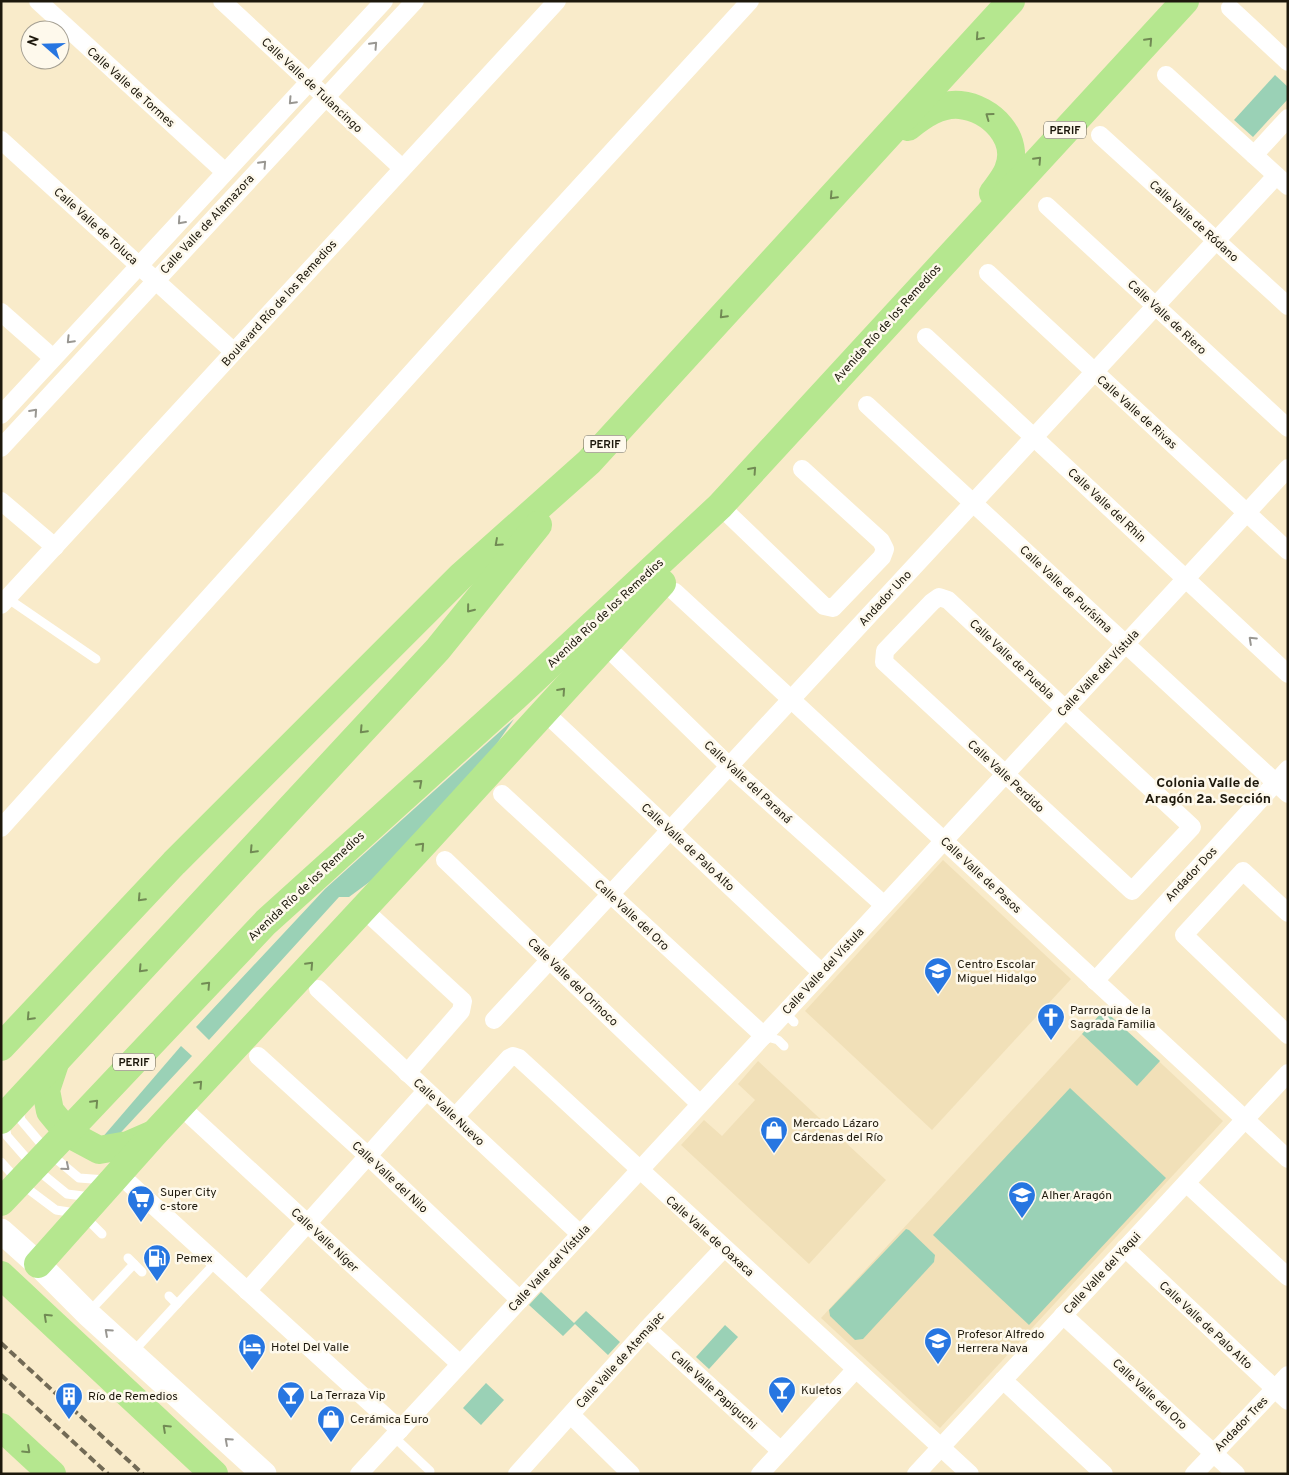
<svg xmlns="http://www.w3.org/2000/svg" width="1289" height="1475" font-family="Overpass,sans-serif">
	<style>
		.built { fill: #f1e0b8 }
		.green { fill: #9ad1b6 }
		.lines { fill: none; stroke-linecap: round; stroke-linejoin: round }
		.lane { stroke: #fff; stroke-width: 9 }
		.street { stroke: #fff; stroke-width: 18 }
		.secondary { stroke: #fff; stroke-width: 25 }
		.highway { stroke: #b5e78f; stroke-width: 28 }
		.rail { stroke: #726a55; stroke-width: 4; stroke-dasharray: 8 4; stroke-linecap: butt }
		.oneway { stroke: #718a54 }
		.oneway2 { stroke: #999792 }
		.labels { text-anchor: middle; stroke-width: 5; stroke-linejoin: round; paint-order: stroke }
		.shield { fill: #fef9ec; stroke: #605c4f; stroke-width: 1 }
		.shield-label { font-size: 11px; font-weight: bold; fill: #1d180c }
		.street-label { font-size: 12px; fill: #1d180c; stroke: #fef9ec }
		.poi-label { font-size: 12px; fill: #1d180c; stroke: #fef9ec; text-anchor: start }
		.neighbourhood-label { font-size: 14px; font-weight: bold; fill: #1d180c; stroke: #fef9ec }
	</style>
	<rect width="100%" height="100%" fill="#f9ebca"/>
	<g class="built">
		<path d="M 943,860 L 1071,979 L 932,1130 L 805,1011 Z"/>
		<path d="M 1104,1010 L 1223,1121 L 940,1428 L 821,1318 Z"/>
		<path d="M 758,1061 L 886,1180 L 809,1264 L 681,1145 L 704,1120 L 722,1136 L 755,1100 L 738,1084 Z"/>
	</g>
	<g class="green">
		<path d="M 1275,75 L 1288,87 L 1288,99 L 1253,137 L 1234,120 Z"/>
		<path d="M 514,719 L 489,755 L 387,869 L 349,897 L 339,897 L 209,1040 L 196,1027 L 325,889 Z"/>
		<path d="M 1104,1010 L 1160,1061 L 1137,1086 L 1082,1034 Z"/>
		<path d="M 181,1046 L 192,1056 L 111,1143 L 101,1139 Z"/>
		<path d="M 1070,1088 L 1166,1178 L 1029,1325 L 933,1235 Z"/>
		<path d="M 906,1229 L 909,1230 L 935,1255 L 934,1262 L 863,1339 L 855,1340 L 830,1316 L 829,1310 Z"/>
		<path d="M 541,1292 L 574,1323 L 586,1311 L 620,1342 L 608,1355 L 575,1324 L 563,1336 L 529,1305 Z"/>
		<path d="M 725,1325 L 738,1337 L 709,1369 L 696,1357 Z"/>
		<path d="M 486,1383 L 504,1400 L 481,1425 L 463,1408 Z"/>
	</g>
	<g class="lines">
		<g class="lane">
			<path d="M 7,598 L 96,659"/>
			<path d="M 785,1013 L 794,1022"/>
			<path d="M 764,1036 L 778,1040 L 784,1046"/>
			<path d="M 18,1107 L 21,1120 L 48,1152 L 79,1178 L 106,1180"/>
			<path d="M 4,1122 L 7,1136 L 35,1168 L 67,1194 L 91,1197"/>
			<path d="M 1,1162 L 20,1183 L 56,1210 L 82,1214 L 102,1234"/>
			<path d="M 128,1258 L 142,1272"/>
			<path d="M 177,1304 L 216,1262"/>
			<path d="M 88,1313 L 134,1264"/>
			<path d="M 132,1353 L 177,1304 L 169,1296"/>
			<path d="M 393,1436 L 430,1471"/>
		</g>
		<g class="street">
			<path d="M 38,1 L 225,172"/>
			<path d="M 222,1 L 402,168"/>
			<path d="M 1230,8 L 1288,62"/>
			<path d="M 1166,75 L 1288,186"/>
			<path d="M 1100,135 L 1288,306"/>
			<path d="M 1,140 L 234,352"/>
			<path d="M 1254,155 L 1288,118"/>
			<path d="M 1047,206 L 1288,428"/>
			<path d="M 988,273 L 1288,551"/>
			<path d="M 1,312 L 53,358"/>
			<path d="M 926,337 L 1288,674"/>
			<path d="M 867,405 L 1288,794"/>
			<path d="M 1,415 L 384,1"/>
			<path d="M 1,448 L 415,1"/>
			<path d="M 1,501 L 55,547"/>
			<path d="M 720,506 L 824,606 L 833,608 L 882,557 L 885,549 L 881,541 L 802,469"/>
			<path d="M 675,592 L 1288,1159"/>
			<path d="M 939,597 L 948,600 L 1192,827 L 1132,891 L 884,662 L 885,651 L 932,602 Z"/>
			<path d="M 1,605 L 557,1"/>
			<path d="M 616,656 L 729,766 L 884,905"/>
			<path d="M 555,722 L 822,973"/>
			<path d="M 502,794 L 764,1036"/>
			<path d="M 1,828 L 531,240 L 750,1"/>
			<path d="M 445,860 L 700,1104"/>
			<path d="M 1288,913 L 1243,871 L 1184,935 L 1288,1035"/>
			<path d="M 373,918 L 463,1001 L 461,1011 L 407,1073"/>
			<path d="M 1095,981 L 1288,769"/>
			<path d="M 318,989 L 580,1234"/>
			<path d="M 494,1020 L 1276,176"/>
			<path d="M 258,1056 L 368,1156 L 520,1300"/>
			<path d="M 191,1116 L 460,1364"/>
			<path d="M 455,1117 L 509,1058 L 513,1056 L 519,1058 L 970,1474"/>
			<path d="M 1186,1183 L 1288,1277"/>
			<path d="M 130,1184 L 400,1430"/>
			<path d="M 1125,1248 L 1288,1401"/>
			<path d="M 247,1291 L 426,1091"/>
			<path d="M 1063,1315 L 1236,1474"/>
			<path d="M 647,1329 L 781,1451"/>
			<path d="M 1003,1380 L 1104,1474"/>
			<path d="M 571,1415 L 631,1474"/>
			<path d="M 359,1474 L 1288,468"/>
			<path d="M 517,1474 L 647,1329 L 724,1248"/>
			<path d="M 760,1474 L 856,1369"/>
			<path d="M 916,1474 L 1288,1073"/>
			<path d="M 1194,1474 L 1288,1375"/>
		</g>
		<path class="secondary" d="M 1,1231 L 38,1264 L 88,1314 L 264,1474"/>
		<g class="highway">
			<path d="M 908,127 C 923,115 940,103 960,105 C 991,108 1021,139 1008,170 C 1005,178 998,186 993,193"/>
			<path d="M 1,1047 L 174,863 L 461,576 L 589,462 L 1011,1"/>
			<path d="M 55,1063 L 46,1090 L 50,1111 L 69,1134 L 99,1150 L 128,1145 L 151,1135"/>
			<path d="M 1,1120 L 438,649 L 538,525"/>
			<path d="M 1,1202 L 266,922 L 515,697 L 720,506 L 1185,1"/>
			<path d="M 38,1264 L 154,1134 L 429,838 L 662,583"/>
			<path d="M 1,1275 L 214,1474"/>
			<path d="M 1,1427 L 52,1474"/>
		</g>
		<g class="rail">
			<path d="M 1,1343 L 143,1474"/>
			<path d="M 1,1375 L 108,1474"/>
		</g>
	</g>
	<defs><path id="oneway-chevron" d="M-2-3.5L2.5 0L-2 3.5" fill="none" stroke-width="1.6" stroke-linecap="round" stroke-linejoin="round" transform="scale(1.25)"/></defs>
	<g class="oneway">
		<use href="#oneway-chevron" transform="translate(979 37) rotate(132)"/>
		<use href="#oneway-chevron" transform="translate(1149 41) rotate(-47)"/>
		<use href="#oneway-chevron" transform="translate(989 116) rotate(-144)"/>
		<use href="#oneway-chevron" transform="translate(1038 160) rotate(-47)"/>
		<use href="#oneway-chevron" transform="translate(833 196) rotate(133)"/>
		<use href="#oneway-chevron" transform="translate(723 315) rotate(133)"/>
		<use href="#oneway-chevron" transform="translate(753 470) rotate(-48)"/>
		<use href="#oneway-chevron" transform="translate(498 543) rotate(138)"/>
		<use href="#oneway-chevron" transform="translate(470 609) rotate(129)"/>
		<use href="#oneway-chevron" transform="translate(562 691) rotate(-48)"/>
		<use href="#oneway-chevron" transform="translate(363 730) rotate(133)"/>
		<use href="#oneway-chevron" transform="translate(419 783) rotate(-42)"/>
		<use href="#oneway-chevron" transform="translate(421 846) rotate(-47)"/>
		<use href="#oneway-chevron" transform="translate(253 850) rotate(133)"/>
		<use href="#oneway-chevron" transform="translate(141 898) rotate(133)"/>
		<use href="#oneway-chevron" transform="translate(310 965) rotate(-47)"/>
		<use href="#oneway-chevron" transform="translate(142 969) rotate(133)"/>
		<use href="#oneway-chevron" transform="translate(207 985) rotate(-47)"/>
		<use href="#oneway-chevron" transform="translate(30 1017) rotate(133)"/>
		<use href="#oneway-chevron" transform="translate(199 1084) rotate(-47)"/>
		<use href="#oneway-chevron" transform="translate(95 1103) rotate(-47)"/>
		<use href="#oneway-chevron" transform="translate(47 1317) rotate(-137)"/>
		<use href="#oneway-chevron" transform="translate(166 1428) rotate(-137)"/>
		<use href="#oneway-chevron" transform="translate(27 1450) rotate(43)"/>
	</g>
	<g class="oneway2">
		<use href="#oneway-chevron" transform="translate(374 45) rotate(-47)"/>
		<use href="#oneway-chevron" transform="translate(292 101) rotate(133)"/>
		<use href="#oneway-chevron" transform="translate(263 164) rotate(-47)"/>
		<use href="#oneway-chevron" transform="translate(181 221) rotate(132)"/>
		<use href="#oneway-chevron" transform="translate(70 340) rotate(134)"/>
		<use href="#oneway-chevron" transform="translate(34 412) rotate(-48)"/>
		<use href="#oneway-chevron" transform="translate(1252 640) rotate(-137)"/>
		<use href="#oneway-chevron" transform="translate(66 1167) rotate(40)"/>
		<use href="#oneway-chevron" transform="translate(108 1332) rotate(-138)"/>
		<use href="#oneway-chevron" transform="translate(228 1441) rotate(-138)"/>
	</g>
	<defs>
		<g id="school-pin" transform="scale(1.4375)"><path d="M0 17L-7.5 6A9.5 9.5 0 1 1 7.5 6Z" fill="#2776e1" stroke="#fef9ec"/><path d="M0-5L7-2L0 1L-7-2ZM-4 1L0 2.5L4 1V4Q0 6-4 4Z" fill="#fff"/></g>
		<g id="church-pin" transform="scale(1.4375)"><path d="M0 17L-7.5 6A9.5 9.5 0 1 1 7.5 6Z" fill="#2776e1" stroke="#fef9ec"/><path d="M-1.2-6h2.4v3.5h3.3v2.4h-3.3V6h-2.4V-.1h-3.3v-2.4h3.3Z" fill="#fff"/></g>
		<g id="shop-pin" transform="scale(1.4375)"><path d="M0 17L-7.5 6A9.5 9.5 0 1 1 7.5 6Z" fill="#2776e1" stroke="#fef9ec"/><path d="M-5-2.5h2.3a2.7 3.5 0 0 1 5.4 0H5L5.5 6h-11ZM-1.5-2.5h3a1.5 2.3 0 0 0-3 0Z" fill="#fff"/></g>
		<g id="supermarket-pin" transform="scale(1.4375)"><path d="M0 17L-7.5 6A9.5 9.5 0 1 1 7.5 6Z" fill="#2776e1" stroke="#fef9ec"/><path d="M-6-5.5h2.5l.6 2H6L4.5 2H-2.5L-4.4-4H-6ZM-1.5 3.2a1.3 1.3 0 1 0 .1 0ZM3 3.2a1.3 1.3 0 1 0 .1 0Z" fill="#fff"/></g>
		<g id="fuel-pin" transform="scale(1.4375)"><path d="M0 17L-7.5 6A9.5 9.5 0 1 1 7.5 6Z" fill="#2776e1" stroke="#fef9ec"/><path d="M-5.5-6h7V0h2V4h1.3V-2.5L3-4.5l.8-.8L6-3V5H2.5V1h-1V6h-7ZM-4.2-4.7v3.2H.2V-4.7Z" fill="#fff"/></g>
		<g id="hotel-pin" transform="scale(1.4375)"><path d="M0 17L-7.5 6A9.5 9.5 0 1 1 7.5 6Z" fill="#2776e1" stroke="#fef9ec"/><path d="M-6-4.5h1.5V1H6V5H4.5V3h-9V5H-6ZM-4 0a1.8 1.8 0 1 1 3.6 0ZM.5 0V-2.5h3Q6-2.5 6 0Z" fill="#fff"/></g>
		<g id="bar-pin" transform="scale(1.4375)"><path d="M0 17L-7.5 6A9.5 9.5 0 1 1 7.5 6Z" fill="#2776e1" stroke="#fef9ec"/><path d="M-6-5H6L.8 .8V4.5H3.5V6h-7V4.5H-.8V.8Z" fill="#fff"/></g>
		<g id="building-pin" transform="scale(1.4375)"><path d="M0 17L-7.5 6A9.5 9.5 0 1 1 7.5 6Z" fill="#2776e1" stroke="#fef9ec"/><path d="M-4-6H4V6H1V3H-1V6H-4ZM-2.5-4.3h1.7v1.8h-1.7ZM.8-4.3h1.7v1.8H.8ZM-2.5-1h1.7V.8h-1.7ZM.8-1h1.7V.8H.8Z" fill="#fff"/></g>
	</defs>
	<g fill-rule="evenodd">
		<use href="#school-pin" x="938" y="971"/>
		<use href="#church-pin" x="1051" y="1017"/>
		<use href="#shop-pin" x="774" y="1130"/>
		<use href="#school-pin" x="1022" y="1195"/>
		<use href="#supermarket-pin" x="141" y="1199"/>
		<use href="#fuel-pin" x="157" y="1258"/>
		<use href="#school-pin" x="938" y="1341"/>
		<use href="#hotel-pin" x="252" y="1347"/>
		<use href="#bar-pin" x="782" y="1390"/>
		<use href="#bar-pin" x="291" y="1395"/>
		<use href="#building-pin" x="69" y="1396"/>
		<use href="#shop-pin" x="331" y="1419"/>
	</g>
	<g class="labels">
		<g class="shield">
			<rect x="1044" y="121.5" width="42" height="17" rx="4"/>
			<rect x="584" y="435.5" width="42" height="17" rx="4"/>
			<rect x="113" y="1053.5" width="42" height="17" rx="4"/>
		</g>
		<g class="shield-label">
			<text x="1065" y="134">PERIF</text>
			<text x="605" y="448">PERIF</text>
			<text x="134" y="1066">PERIF</text>
		</g>
		<g class="street-label">
			<text transform="translate(312 85) rotate(43)" y="4">Calle Valle de Tulancingo</text>
			<text transform="translate(131 87) rotate(42)" y="4">Calle Valle de Tormes</text>
			<text transform="translate(1194 221) rotate(42)" y="4">Calle Valle de Ródano</text>
			<text transform="translate(207 224) rotate(-47)" y="4">Calle Valle de Alamazora</text>
			<text transform="translate(96 226) rotate(42)" y="4">Calle Valle de Toluca</text>
			<text transform="translate(279 303) rotate(-48)" y="4">Boulevard Río de los Remedios</text>
			<text transform="translate(1167 317) rotate(43)" y="4">Calle Valle de Riero</text>
			<text transform="translate(887 323) rotate(-48)" y="4">Avenida Río de los Remedios</text>
			<text transform="translate(1137 412) rotate(42)" y="4">Calle Valle de Rivas</text>
			<text transform="translate(1107 505) rotate(43)" y="4">Calle Valle del Rhin</text>
			<text transform="translate(1066 589) rotate(43)" y="4">Calle Valle de Purísima</text>
			<text transform="translate(885 598) rotate(-47)" y="4">Andador Uno</text>
			<text transform="translate(605 613) rotate(-43)" y="4">Avenida Río de los Remedios</text>
			<text transform="translate(1012 659) rotate(43)" y="4">Calle Valle de Puebla</text>
			<text transform="translate(1098 673) rotate(-47)" y="4">Calle Valle del Vístula</text>
			<text transform="translate(1006 776) rotate(43)" y="4">Calle Valle Perdido</text>
			<text transform="translate(748 782) rotate(43)" y="4">Calle Valle del Paraná</text>
			<text transform="translate(688 847) rotate(43)" y="4">Calle Valle de Palo Alto</text>
			<text transform="translate(1191 874) rotate(-47)" y="4">Andador Dos</text>
			<text transform="translate(981 875) rotate(43)" y="4">Calle Valle de Pasos</text>
			<text transform="translate(306 886) rotate(-43)" y="4">Avenida Río de los Remedios</text>
			<text transform="translate(632 915) rotate(43)" y="4">Calle Valle del Oro</text>
			<text transform="translate(823 971) rotate(-47)" y="4">Calle Valle del Vístula</text>
			<text transform="translate(573 982) rotate(44)" y="4">Calle Valle del Orinoco</text>
			<text transform="translate(449 1112) rotate(43)" y="4">Calle Valle Nuevo</text>
			<text transform="translate(390 1177) rotate(43)" y="4">Calle Valle del Nilo</text>
			<text transform="translate(710 1236) rotate(42)" y="4">Calle Valle de Oaxaca</text>
			<text transform="translate(325 1240) rotate(43)" y="4">Calle Valle Níger</text>
			<text transform="translate(549 1268) rotate(-47)" y="4">Calle Valle del Vístula</text>
			<text transform="translate(1102 1273) rotate(-47)" y="4">Calle Valle del Yaqui</text>
			<text transform="translate(1206 1325) rotate(43)" y="4">Calle Valle de Palo Alto</text>
			<text transform="translate(620 1360) rotate(-48)" y="4">Calle Valle de Atemajac</text>
			<text transform="translate(714 1390) rotate(42)" y="4">Calle Valle Papiguchi</text>
			<text transform="translate(1150 1394) rotate(43)" y="4">Calle Valle del Oro</text>
			<text transform="translate(1241 1424) rotate(-46)" y="4">Andador Tres</text>
		</g>
		<g class="poi-label">
			<text x="957" y="968">Centro Escolar<tspan x="957" dy="14">Miguel Hidalgo</tspan></text>
			<text x="1070" y="1014">Parroquia de la<tspan x="1070" dy="14">Sagrada Familia</tspan></text>
			<text x="793" y="1127">Mercado Lázaro<tspan x="793" dy="14">Cárdenas del Río</tspan></text>
			<text x="160" y="1196">Super City<tspan x="160" dy="14">c-store</tspan></text>
			<text x="1041" y="1199">Alher Aragón</text>
			<text x="176" y="1262">Pemex</text>
			<text x="957" y="1338">Profesor Alfredo<tspan x="957" dy="14">Herrera Nava</tspan></text>
			<text x="271" y="1351">Hotel Del Valle</text>
			<text x="801" y="1394">Kuletos</text>
			<text x="310" y="1399">La Terraza Vip</text>
			<text x="88" y="1400">Río de Remedios</text>
			<text x="350" y="1423">Cerámica Euro</text>
		</g>
		<g class="neighbourhood-label">
			<text x="1208" y="787">Colonia Valle de<tspan x="1208" dy="16">Aragón 2a. Sección</tspan></text>
		</g>
	</g>
	<rect width="1289" height="1475" fill="none" stroke="#1d180c" stroke-width="5"/>
	<g transform="translate(45 45) rotate(290)"><circle r="24" fill="#fef9ec" stroke="#a49f92"/>
	<path d="M0-4L9 19L0 12L-9 19Z" fill="#2776e1"/>
	<text y="-8" font-size="14" font-weight="bold" text-anchor="middle" fill="#1d180c">N</text>
	</g>
</svg>
